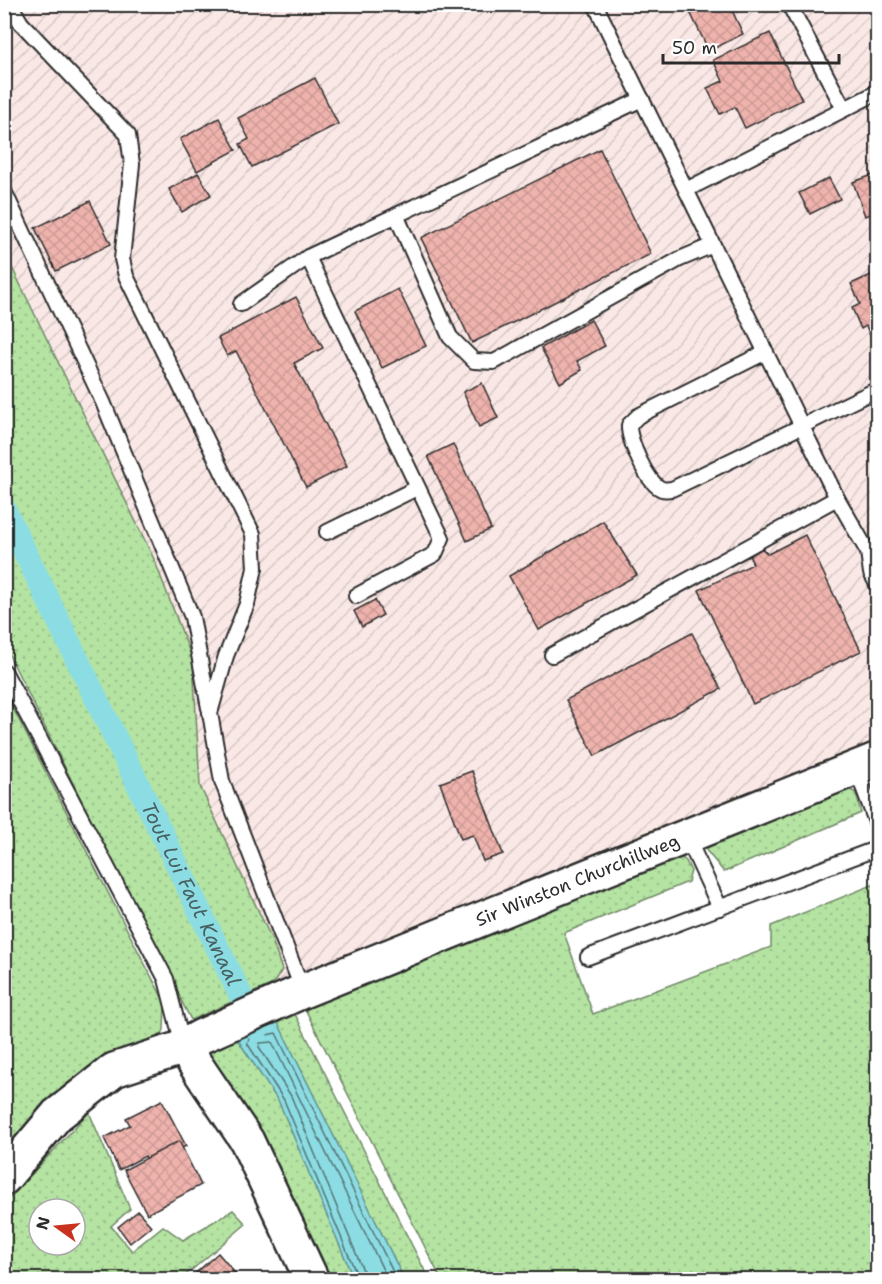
<svg xmlns="http://www.w3.org/2000/svg" width="882" height="1284" font-family="'Shantell Sans',sans-serif">
	<style>
		.industrial { fill: url(#industrial-furrows) }
		.grass { fill: url(#grass-dots); stroke: #708766; stroke-width: 1.5; fill-rule: evenodd }
		.water { fill: #8cdde3; stroke: #659699; stroke-width: 1.5 }
		.lines { fill: none; stroke-linecap: round; stroke-linejoin: round }
		.shore { stroke: #527275; stroke-width: 1.5 }
		.canal { stroke: #8cdde3; stroke-width: 24 }
		.building { fill: url(#building-cross-hatch); stroke: #2b2b2b; stroke-width: 1.5 }
		.lane-casing { stroke: #2b2b2b; stroke-width: 18 }
		.secondary-casing { stroke: #2b2b2b; stroke-width: 38 }
		.lane { stroke: #fff; stroke-width: 14 }
		.secondary { stroke: #fff; stroke-width: 33 }
		.labels { text-anchor: middle; stroke-width: 6; stroke-linejoin: round; paint-order: stroke }
		.street-label { font-size: 18px; fill: #2b2b2b; stroke: #fff }
		.water-label { font-size: 20px; font-style: italic; fill: #486062; stroke: #fff }
	</style>
	<defs>
		<pattern id="industrial-furrows" width="10" height="10" patternUnits="userSpaceOnUse" patternTransform="scale(1.5)"><rect width="10" height="10" fill="#fae8e6"/><path d="M-1 1l2-2M0 10L10 0M9 11l2-2" fill="none" stroke="#d6c7c5"/></pattern>
		<pattern id="grass-dots" width="8" height="8" patternUnits="userSpaceOnUse" patternTransform="scale(1.5)"><rect width="8" height="8" fill="#b4e3a2"/><path d="M2 2h.1M6 6h.1" fill="none" stroke="#9bc38c" stroke-width="1.8" stroke-linecap="round"/></pattern>
		<pattern id="building-cross-hatch" width="8" height="8" patternUnits="userSpaceOnUse" patternTransform="scale(1.5)"><rect width="8" height="8" fill="#efb3ad"/><path d="M0 0l8 8M0 8l8-8" fill="none" stroke="#cd9a95"/></pattern>
	</defs>
	<rect width="100%" height="100%" fill="#fff"/>
	<filter id="ink" filterUnits="userSpaceOnUse"><feTurbulence type="fractalNoise" baseFrequency=".0167" numOctaves="2"/><feDisplacementMap in="SourceGraphic" scale="12" xChannelSelector="R" yChannelSelector="G"/><feConvolveMatrix kernelMatrix="1 2 1 2 8 2 1 2 1" color-interpolation-filters="sRGB"/></filter>
	<g filter="url(#ink)">
		<path class="industrial" d="M 5,5 L 877,5 L 877,742 L 273,984 L 281,969 L 272,940 L 200,786 L 193,661 L 154,559 L 5,251 Z"/>
		<g class="grass">
			<path d="M 4,251 L 154,559 L 193,661 L 200,786 L 272,940 L 282,970 L 273,984 L 191,1020 L 5,647 Z"/>
			<path d="M 4,691 L 165,1003 L 164,1030 L 156,1044 L 4,1159 Z"/>
			<path d="M 847,788 L 856,793 L 861,813 L 724,872 L 705,849 L 710,842 Z"/>
			<path d="M 678,855 L 686,861 L 691,871 L 688,882 L 564,933 L 593,1014 L 771,947 L 771,926 L 877,883 L 877,1279 L 441,1279 L 303,1005 Z"/>
			<path d="M 294,1012 L 429,1279 L 404,1279 L 278,1023 Z"/>
			<path d="M 236,1037 L 279,1102 L 354,1279 L 325,1279 L 201,1049 Z"/>
			<path d="M 89,1112 L 130,1209 L 111,1226 L 132,1251 L 163,1226 L 183,1240 L 233,1210 L 246,1224 L 181,1279 L 5,1279 L 5,1203 ZM 39,1209 L 75,1209 L 75,1245 L 39,1245 Z"/>
		</g>
		<path class="water" d="M 278,1023 L 404,1279 L 354,1279 L 279,1102 L 236,1037 Z"/>
		<g class="lines">
			<g class="shore">
				<path d="M 359,1280 L 284,1100 L 247,1043 L 249,1039 L 276,1033 L 397,1280"/>
				<path d="M 367,1280 L 291,1096 L 259,1047 L 260,1043 L 272,1042 L 388,1280"/>
			</g>
			<path class="canal" id="s1" d="M 4,509 L 257,1029"/>
		</g>
		<g class="building">
			<path d="M 449,4 L 430,12 L 407,4 Z"/>
			<path d="M 690,4 L 729,4 L 743,34 L 709,51 L 687,6 Z"/>
			<path d="M 770,33 L 802,100 L 745,128 L 735,107 L 720,114 L 707,88 L 723,81 L 713,60 Z"/>
			<path d="M 315,78 L 338,124 L 252,167 L 240,144 L 249,139 L 238,118 Z"/>
			<path d="M 219,118 L 236,150 L 197,171 L 180,139 Z"/>
			<path d="M 600,149 L 651,254 L 472,343 L 421,238 Z"/>
			<path d="M 198,173 L 211,195 L 182,212 L 169,189 Z"/>
			<path d="M 878,173 L 878,223 L 874,213 L 865,216 L 853,182 Z"/>
			<path d="M 829,178 L 840,199 L 810,214 L 799,193 Z"/>
			<path d="M 90,201 L 111,244 L 56,271 L 35,228 Z"/>
			<path d="M 878,272 L 878,346 L 875,347 L 866,326 L 861,329 L 852,308 L 860,304 L 851,284 Z"/>
			<path d="M 398,289 L 426,346 L 382,368 L 355,311 Z"/>
			<path d="M 296,297 L 323,348 L 294,363 L 347,466 L 306,487 L 236,351 L 227,356 L 218,338 Z"/>
			<path d="M 591,320 L 605,346 L 577,361 L 582,370 L 560,383 L 541,348 Z"/>
			<path d="M 482,383 L 498,418 L 479,427 L 463,392 Z"/>
			<path d="M 453,444 L 491,529 L 467,541 L 428,456 Z"/>
			<path d="M 603,521 L 637,575 L 539,630 L 509,576 Z"/>
			<path d="M 805,535 L 861,651 L 753,704 L 699,590 L 753,564 L 746,549 L 759,546 L 768,554 Z"/>
			<path d="M 375,600 L 383,615 L 362,627 L 354,611 Z"/>
			<path d="M 692,633 L 721,689 L 595,756 L 566,700 Z"/>
			<path d="M 472,771 L 503,854 L 483,861 L 473,835 L 461,839 L 440,783 Z"/>
			<path d="M 162,1100 L 186,1146 L 149,1165 L 145,1156 L 119,1170 L 104,1138 L 130,1125 L 126,1118 Z"/>
			<path d="M 179,1141 L 201,1185 L 147,1214 L 124,1170 Z"/>
			<path d="M 138,1211 L 151,1226 L 130,1243 L 118,1227 Z"/>
			<path d="M 218,1253 L 241,1280 L 188,1280 Z"/>
		</g>
		<g class="lines">
			<g class="lane-casing">
				<g id="lane">
					<path d="M 10,4 L 21,23 L 128,135 L 132,164 L 122,259 L 126,276 L 253,534 L 255,568 L 247,604 L 226,656 L 210,713 L 222,781 L 303,991"/>
					<path d="M 595,4 L 837,498 L 868,552 L 871,573 L 878,586"/>
					<path d="M 789,4 L 844,109"/>
					<path d="M 686,190 L 878,92"/>
					<path d="M 4,191 L 103,402 L 192,617 L 209,708"/>
					<path d="M 397,217 L 450,337 L 474,361 L 494,362 L 680,259 L 713,245"/>
					<path d="M 308,257 L 442,538 L 435,554 L 356,596"/>
					<path d="M 241,304 L 308,257 L 642,99"/>
					<path d="M 766,352 L 638,416 L 629,425 C 628,439 647,484 662,489 C 665,490 669,489 672,489 L 878,389"/>
					<path d="M 327,532 L 417,488"/>
					<path d="M 552,655 L 837,498"/>
					<path d="M 4,671 L 166,979 L 183,1046"/>
					<path d="M 856,768 L 878,827"/>
					<path d="M 687,837 L 720,908"/>
					<path d="M 588,957 L 878,848"/>
				</g>
			</g>
			<g class="secondary-casing">
				<g id="secondary">
					<path d="M 183,1046 L 247,1141 L 312,1280"/>
					<path id="s2" d="M 4,1178 L 57,1115 L 114,1070 L 178,1049 L 202,1036 L 303,991 L 878,759"/>
				</g>
			</g>
			<use href="#lane" class="lane"/>
			<use href="#secondary" class="secondary"/>
		</g>
	</g>
	<g class="labels">
		<g class="street-label">
			<text dy="6" stroke="none"><textPath href="#s2" startOffset="656">Sir Winston Churchillweg</textPath></text>
		</g>
		<g class="water-label">
			<text dy="7" stroke="none"><textPath href="#s1" startOffset="428">Tout Lui Faut Kanaal</textPath></text>
		</g>
	</g>
	<rect width="882" height="1284" fill="none" stroke="#fff" stroke-width="24"/>
	<rect x="12" y="12" width="858" height="1260" fill="none" stroke="#2b2b2b" stroke-width="2" filter="url(#ink)"/>
	<g transform="translate(57 1227) rotate(285)"><circle r="28" fill="#ffffff" stroke="#aaaaaa" stroke-width="1.5"/>
	<path d="M0-4.5L10 22L0 15L-10 22Z" fill="#c8321e"/>
	<text y="-9" font-size="16" font-weight="bold" text-anchor="middle" fill="#2b2b2b">N</text>
	</g>
	<path d="M663 54v9h176v-9" fill="none" stroke="#2b2b2b" stroke-width="3"/>
	<text x="672" y="54" font-size="18" fill="#2b2b2b" stroke="#ffffff" stroke-width="4.5" paint-order="stroke">50 m</text>
</svg>
